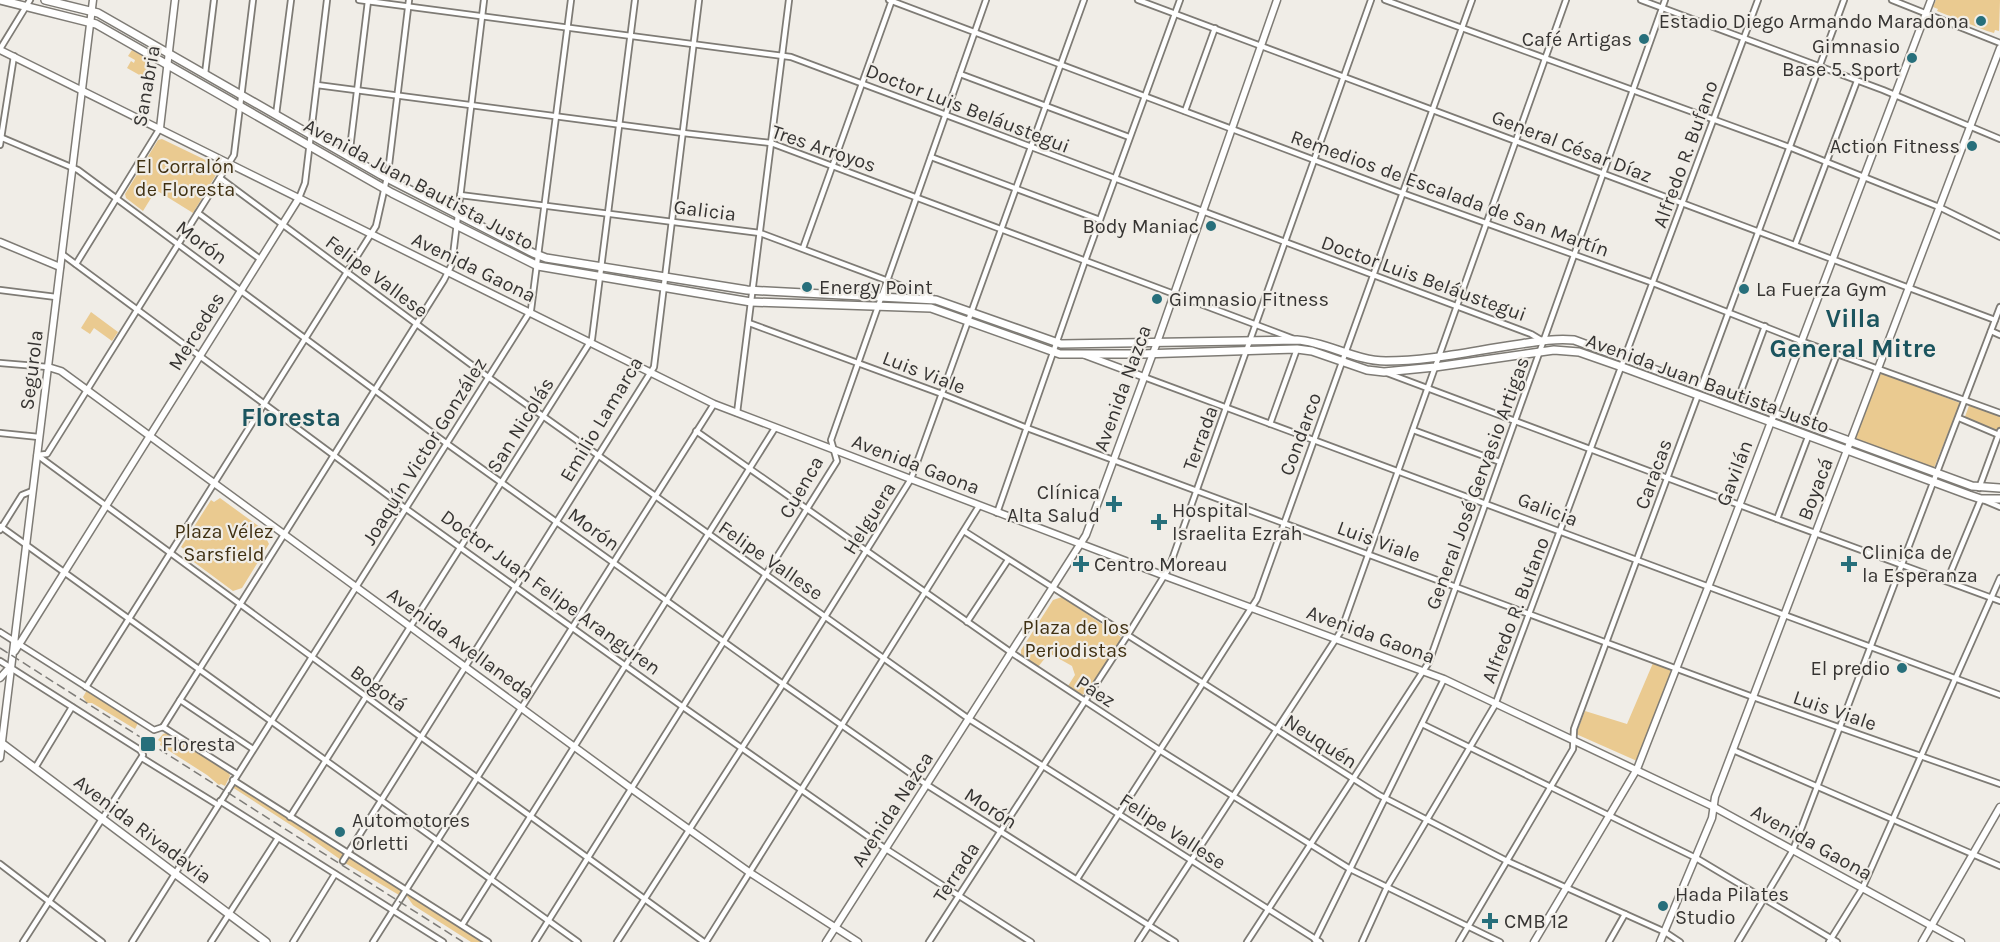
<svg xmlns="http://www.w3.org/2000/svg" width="2000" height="942" font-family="Karla,sans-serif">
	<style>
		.green { fill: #eaca90 }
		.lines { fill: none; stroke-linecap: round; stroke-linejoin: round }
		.street-casing { stroke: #7e7b75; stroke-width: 8 }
		.secondary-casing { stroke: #7e7b75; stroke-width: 9 }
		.primary-casing { stroke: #7e7b75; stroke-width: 10 }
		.street { stroke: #fff; stroke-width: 4.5 }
		.secondary { stroke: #fff; stroke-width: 6 }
		.primary { stroke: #fff; stroke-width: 7 }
		.rail { stroke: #7e7c78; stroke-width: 1.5; stroke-dasharray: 9 4.5; stroke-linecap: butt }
		.poi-dot { fill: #276f7b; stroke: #f0ede7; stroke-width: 2 }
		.labels { text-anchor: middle; stroke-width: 4.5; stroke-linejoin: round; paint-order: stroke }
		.poi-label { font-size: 20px; fill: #363432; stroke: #f0ede7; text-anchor: start }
		.street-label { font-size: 20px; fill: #363432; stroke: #f0ede7 }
		.park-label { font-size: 20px; fill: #3f3012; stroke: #f0ede7 }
		.district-label { font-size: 26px; font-weight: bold; fill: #1b545e; stroke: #f0ede7 }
	</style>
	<rect width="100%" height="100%" fill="#f0ede7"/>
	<g class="green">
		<path d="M 1936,0 L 2000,0 L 1999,31 L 1995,30 L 1994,33 L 1987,31 L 1937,11 L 1938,9 L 1933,7 Z"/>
		<path d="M 132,50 L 152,61 L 143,77 L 127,68 L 131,61 L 134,63 L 135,60 L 128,56 Z"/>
		<path d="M 162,139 L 218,166 L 219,170 L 193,213 L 156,190 L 143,211 L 126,198 L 125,194 L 158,140 Z"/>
		<path d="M 91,312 L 118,332 L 112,341 L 94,328 L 90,334 L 81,328 Z"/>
		<path d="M 1882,373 L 1960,403 L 1934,468 L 1858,441 L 1856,437 L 1880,375 Z"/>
		<path d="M 1970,403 L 2000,414 L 2000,429 L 1998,435 L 1963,422 Z"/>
		<path d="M 220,498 L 268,533 L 266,538 L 269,544 L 242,588 L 233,591 L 183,554 L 185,550 L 181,547 L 211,500 L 214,502 Z"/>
		<path d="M 1062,597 L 1121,637 L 1121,640 L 1086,693 L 1082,695 L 1068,686 L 1075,675 L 1072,666 L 1049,653 L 1038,667 L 1021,655 L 1021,650 L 1053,600 Z"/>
		<path d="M 1653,663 L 1670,669 L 1671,674 L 1637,761 L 1576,734 L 1585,711 L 1627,724 Z"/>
		<path d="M 87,690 L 138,723 L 135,729 L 92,703 L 87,703 L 83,697 Z"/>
		<path d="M 166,733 L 229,773 L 230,776 L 225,786 L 221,784 L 219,785 L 207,775 L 160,745 L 161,742 L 158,740 L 163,734 Z"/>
		<path d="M 234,784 L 342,852 L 344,855 L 341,860 L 303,833 L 232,787 Z"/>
		<path d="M 350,857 L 402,889 L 402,891 L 399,895 L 345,863 Z"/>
		<path d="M 409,894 L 484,942 L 471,942 L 413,905 L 406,895 Z"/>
	</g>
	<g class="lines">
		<g class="street-casing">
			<g id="street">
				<path d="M 359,0 L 791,57 L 1531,334 L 1541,340"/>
				<path d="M 889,0 L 1402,193 L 1653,283 L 1801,341 L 2000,413"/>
				<path d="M 1138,0 L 1995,320"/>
				<path d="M 1385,0 L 1789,147 L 1939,207 L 2000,237"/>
				<path d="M 1641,0 L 1883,90 L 2000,139"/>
				<path d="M 1892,0 L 2000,43"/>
				<path d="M 0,49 L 30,0"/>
				<path d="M 205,74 L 214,0"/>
				<path d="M 960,74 L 1129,137"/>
				<path d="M 317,85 L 683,133 L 771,143 L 1294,339"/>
				<path d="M 1185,111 L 1215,28"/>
				<path d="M 276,115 L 291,0"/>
				<path d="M 0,137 L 78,170 L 446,443 L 783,684 L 927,785 L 1175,942"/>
				<path d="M 0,145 L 14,56"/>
				<path d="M 349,157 L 368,1"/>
				<path d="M 931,157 L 1100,220"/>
				<path d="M 220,178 L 488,377 L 969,719 L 1320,942"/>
				<path d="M 460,195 L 760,233 L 931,297"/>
				<path d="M 299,198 L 305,183 L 327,0"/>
				<path d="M 198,213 L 260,259"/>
				<path d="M 1795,245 L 1857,81"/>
				<path d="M 803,248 L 892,0"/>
				<path d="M 62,254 L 405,508 L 683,707 L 886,849 L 1031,942"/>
				<path d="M 76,264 L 160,128"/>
				<path d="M 0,290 L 56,297"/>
				<path d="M 749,323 L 942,394 L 1027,428 L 1753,697 L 2000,784"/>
				<path d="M 1991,331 L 2000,335"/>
				<path d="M 0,363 L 48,367"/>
				<path d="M 1387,373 L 1777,519 L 2000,601"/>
				<path d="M 1144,377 L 2000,695"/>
				<path d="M 1701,387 L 1844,0"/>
				<path d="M 1738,399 L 1765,326"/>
				<path d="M 737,413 L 789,0"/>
				<path d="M 1959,418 L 1999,435"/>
				<path d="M 1270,424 L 1297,349"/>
				<path d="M 1809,426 L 1837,354"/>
				<path d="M 1413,430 L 1500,462"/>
				<path d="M 696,431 L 1012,653 L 1161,751 L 1350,869 L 1500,942"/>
				<path d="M 0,433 L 39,437"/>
				<path d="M 37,455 L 421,737 L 704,942"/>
				<path d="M 37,455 L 47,454 L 234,155 L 253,0"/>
				<path d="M 1979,488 L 2000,431"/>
				<path d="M 997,513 L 1085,261 L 1180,0"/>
				<path d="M 1777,519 L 1808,437"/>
				<path d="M 0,526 L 578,942"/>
				<path d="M 0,530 L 22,495 L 32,491"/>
				<path d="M 964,531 L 1379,795 L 1507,861 L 1665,932 L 1680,942"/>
				<path d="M 1947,581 L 1981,499 L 2000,507"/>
				<path d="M 967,622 L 1008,560"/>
				<path d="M 0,632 L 154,730 L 163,727"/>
				<path d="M 0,661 L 140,750 L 143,755 L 23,942"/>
				<path d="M 86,687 L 376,226 L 388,173 L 409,0"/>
				<path d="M 180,700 L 253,749"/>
				<path d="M 1422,724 L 1696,858 L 1837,942"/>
				<path d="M 163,727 L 444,280 L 452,264 L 484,0"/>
				<path d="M 163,727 L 237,774"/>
				<path d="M 1733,750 L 2000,866"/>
				<path d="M 142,758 L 218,805"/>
				<path d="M 35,768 L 72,707"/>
				<path d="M 233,780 L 488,942"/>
				<path d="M 220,801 L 443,942"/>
				<path d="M 290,817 L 592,339 L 635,0"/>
				<path d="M 343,861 L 654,367 L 699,0"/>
				<path d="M 0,864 L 102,942"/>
				<path d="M 1077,879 L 1257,599 L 1472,0"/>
				<path d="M 462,925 L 775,428"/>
				<path d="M 1315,940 L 1444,679"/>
				<path d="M 132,942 L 531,310 L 571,0"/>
				<path d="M 211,942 L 278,838"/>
				<path d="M 293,942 L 335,874"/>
				<path d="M 373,942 L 714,404"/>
				<path d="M 535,942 L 837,461 L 831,440 L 986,0"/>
				<path d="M 617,942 L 783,684 L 911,479 L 1084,0"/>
				<path d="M 706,942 L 979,506"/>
				<path d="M 929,942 L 1127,636 L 1169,568 L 1371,0"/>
				<path d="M 1138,942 L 1341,631 L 1566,0"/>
				<path d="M 1247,942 L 1429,662 L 1665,0"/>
				<path d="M 1362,942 L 1387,887 L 1495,705 L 1758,0"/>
				<path d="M 1459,942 L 1573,749 L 1574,729 L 1698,395"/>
				<path d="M 1609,942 L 1625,914"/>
				<path d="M 1738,942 L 1793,850 L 2000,307"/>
				<path d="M 1829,942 L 1862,889 L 2000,578"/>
			</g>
		</g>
		<g class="secondary-casing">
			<g id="secondary">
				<path d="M 0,50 L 714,404 L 1165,576 L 1444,679 L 1714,807 L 1961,942"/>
				<path d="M 160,128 L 175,0"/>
				<path d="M 0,242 L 60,267"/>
				<path d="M 1085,355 L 1144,377"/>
				<path d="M 48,367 L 61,371 L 632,789 L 749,872 L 858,942"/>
				<path d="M 15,651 L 299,198"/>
				<path d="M 0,678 L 10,667"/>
				<path d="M 0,758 L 93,0"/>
				<path d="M 826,942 L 1086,535 L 1159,337 L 1277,0"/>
				<path d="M 1534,942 L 1637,769 L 1714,572 L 1931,0"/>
				<path d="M 1660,942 L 1712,818 L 1715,797 L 2000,48"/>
				<path d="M 1922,942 L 2000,807"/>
			</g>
		</g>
		<g class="primary-casing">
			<g id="primary">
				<path d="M 0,0 L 96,24 L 392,193 L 538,266 L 751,302 L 931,308 L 1060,354 L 1142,354 L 1297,349 L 1312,351 L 1367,370 L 1384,372 L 1435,367 L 1554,350 L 1579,352 L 1622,367 L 1969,495 L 1981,499 L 2000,499"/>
				<path d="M 45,0 L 98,13 L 381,175 L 533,253 L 546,258 L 747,290 L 936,300 L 1061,344 L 1297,340 C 1327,342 1355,361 1386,361 C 1429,361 1472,351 1514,345 C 1534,342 1554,338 1574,340 L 1972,486 L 2000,488"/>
				<path d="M 0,742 L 266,942"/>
			</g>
		</g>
		<use href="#street" class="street"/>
		<use href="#secondary" class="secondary"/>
		<use href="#primary" class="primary"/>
		<path class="rail" d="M 0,648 L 463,942"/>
	</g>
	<g class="poi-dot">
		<circle cx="1981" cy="21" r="6"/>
		<circle cx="1644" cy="39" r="6"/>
		<circle cx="1912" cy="58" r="6"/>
		<circle cx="1972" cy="146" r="6"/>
		<circle cx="1211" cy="226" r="6"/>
		<circle cx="807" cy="287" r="6"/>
		<circle cx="1744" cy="289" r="6"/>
		<circle cx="1157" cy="299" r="6"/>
		<path d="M1111 495h6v6h6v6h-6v6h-6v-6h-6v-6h6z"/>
		<path d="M1156 513h6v6h6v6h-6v6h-6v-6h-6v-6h6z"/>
		<path d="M1078 555h6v6h6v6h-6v6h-6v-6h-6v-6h6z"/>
		<path d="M1846 555h6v6h6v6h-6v6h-6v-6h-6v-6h6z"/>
		<circle cx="1902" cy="668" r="6"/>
		<rect x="140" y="736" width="16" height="16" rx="3"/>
		<circle cx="340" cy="832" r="6"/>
		<circle cx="1663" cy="906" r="6"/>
		<path d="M1487 912h6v6h6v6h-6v6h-6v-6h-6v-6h6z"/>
	</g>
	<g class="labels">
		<g class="poi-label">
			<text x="1969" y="28" text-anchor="end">Estadio Diego Armando Maradona</text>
			<text x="1632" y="46" text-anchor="end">Café Artigas</text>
			<text x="1900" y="53" text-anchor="end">Gimnasio<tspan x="1900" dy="23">Base 5. Sport</tspan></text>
			<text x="1960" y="153" text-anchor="end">Action Fitness</text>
			<text x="1199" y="233" text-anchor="end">Body Maniac</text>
			<text x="819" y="294">Energy Point</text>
			<text x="1756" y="296">La Fuerza Gym</text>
			<text x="1169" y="306">Gimnasio Fitness</text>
			<text x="1100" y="499" text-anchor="end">Clínica<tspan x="1100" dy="23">Alta Salud</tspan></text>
			<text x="1172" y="517">Hospital<tspan x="1172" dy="23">Israelita Ezrah</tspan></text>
			<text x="1862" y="559">Clinica de<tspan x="1862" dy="23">la Esperanza</tspan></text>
			<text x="1094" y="571">Centro Moreau</text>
			<text x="1890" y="675" text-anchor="end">El predio</text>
			<text x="162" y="751">Floresta</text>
			<text x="352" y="827">Automotores<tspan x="352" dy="23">Orletti</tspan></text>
			<text x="1675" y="901">Hada Pilates<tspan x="1675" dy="23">Studio</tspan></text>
			<text x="1504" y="928">CMB 12</text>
		</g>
		<g class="street-label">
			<text transform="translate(146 86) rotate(-80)" y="7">Sanabria</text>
			<text transform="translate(968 108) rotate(21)" y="7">Doctor Luis Beláustegui</text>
			<text transform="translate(1572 146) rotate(21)" y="7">General César Díaz</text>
			<text transform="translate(824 148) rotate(19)" y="7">Tres Arroyos</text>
			<text transform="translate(1685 154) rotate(-70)" y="7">Alfredo R. Bufano</text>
			<text transform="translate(419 184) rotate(28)" y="7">Avenida Juan Bautista Justo</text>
			<text transform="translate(1450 193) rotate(20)" y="7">Remedios de Escalada de San Martín</text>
			<text transform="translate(705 210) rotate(7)" y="7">Galicia</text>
			<text transform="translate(202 242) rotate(37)" y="7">Morón</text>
			<text transform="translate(474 267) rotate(26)" y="7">Avenida Gaona</text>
			<text transform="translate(377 276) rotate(37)" y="7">Felipe Vallese</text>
			<text transform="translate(1424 278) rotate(20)" y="7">Doctor Luis Beláustegui</text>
			<text transform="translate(196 331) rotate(-58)" y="7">Mercedes</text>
			<text transform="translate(31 370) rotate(-83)" y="7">Segurola</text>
			<text transform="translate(924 372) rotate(21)" y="7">Luis Viale</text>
			<text transform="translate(1708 383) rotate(20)" y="7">Avenida Juan Bautista Justo</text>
			<text transform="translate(1122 388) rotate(-70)" y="7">Avenida Nazca</text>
			<text transform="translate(601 419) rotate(-59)" y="7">Emilio Lamarca</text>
			<text transform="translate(520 425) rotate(-58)" y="7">San Nicolás</text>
			<text transform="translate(1300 434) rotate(-70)" y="7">Condarco</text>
			<text transform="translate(1200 438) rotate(-70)" y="7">Terrada</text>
			<text transform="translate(424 451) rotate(-58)" y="7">Joaquín Victor González</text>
			<text transform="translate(916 464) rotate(21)" y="7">Avenida Gaona</text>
			<text transform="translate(1734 473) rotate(-69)" y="7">Gavilán</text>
			<text transform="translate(1653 474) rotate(-70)" y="7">Caracas</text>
			<text transform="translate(1477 483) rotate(-70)" y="7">General José Gervasio Artigas</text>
			<text transform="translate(801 487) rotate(-60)" y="7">Cuenca</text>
			<text transform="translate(1815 489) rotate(-69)" y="7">Boyacá</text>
			<text transform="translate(1548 509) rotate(21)" y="7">Galicia</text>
			<text transform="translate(869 518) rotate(-58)" y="7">Helguera</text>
			<text transform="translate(594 529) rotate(36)" y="7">Morón</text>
			<text transform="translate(1379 541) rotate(20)" y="7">Luis Viale</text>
			<text transform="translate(771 560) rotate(35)" y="7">Felipe Vallese</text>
			<text transform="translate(551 592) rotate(36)" y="7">Doctor Juan Felipe Aranguren</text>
			<text transform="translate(1515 610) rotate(-69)" y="7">Alfredo R. Bufano</text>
			<text transform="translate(1371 634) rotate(20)" y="7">Avenida Gaona</text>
			<text transform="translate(461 643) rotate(36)" y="7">Avenida Avellaneda</text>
			<text transform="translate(379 688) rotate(36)" y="7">Bogotá</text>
			<text transform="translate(1096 691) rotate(33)" y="7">Páez</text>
			<text transform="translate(1835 710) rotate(19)" y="7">Luis Viale</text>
			<text transform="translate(1321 741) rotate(33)" y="7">Neuquén</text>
			<text transform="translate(991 808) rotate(33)" y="7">Morón</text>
			<text transform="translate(892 809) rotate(-57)" y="7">Avenida Nazca</text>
			<text transform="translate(143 829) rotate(37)" y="7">Avenida Rivadavia</text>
			<text transform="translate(1173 831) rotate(33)" y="7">Felipe Vallese</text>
			<text transform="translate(1812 842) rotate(29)" y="7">Avenida Gaona</text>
			<text transform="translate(956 872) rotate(-57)" y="7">Terrada</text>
		</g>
		<g class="park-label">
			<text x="185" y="173">El Corralón<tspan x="185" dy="23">de Floresta</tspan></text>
			<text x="224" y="538">Plaza Vélez<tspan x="224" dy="23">Sarsfield</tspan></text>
			<text x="1076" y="634">Plaza de los<tspan x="1076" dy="23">Periodistas</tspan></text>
		</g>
		<g class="district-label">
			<text x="1853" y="327">Villa<tspan x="1853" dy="30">General Mitre</tspan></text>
			<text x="291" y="426">Floresta</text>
		</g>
	</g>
</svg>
